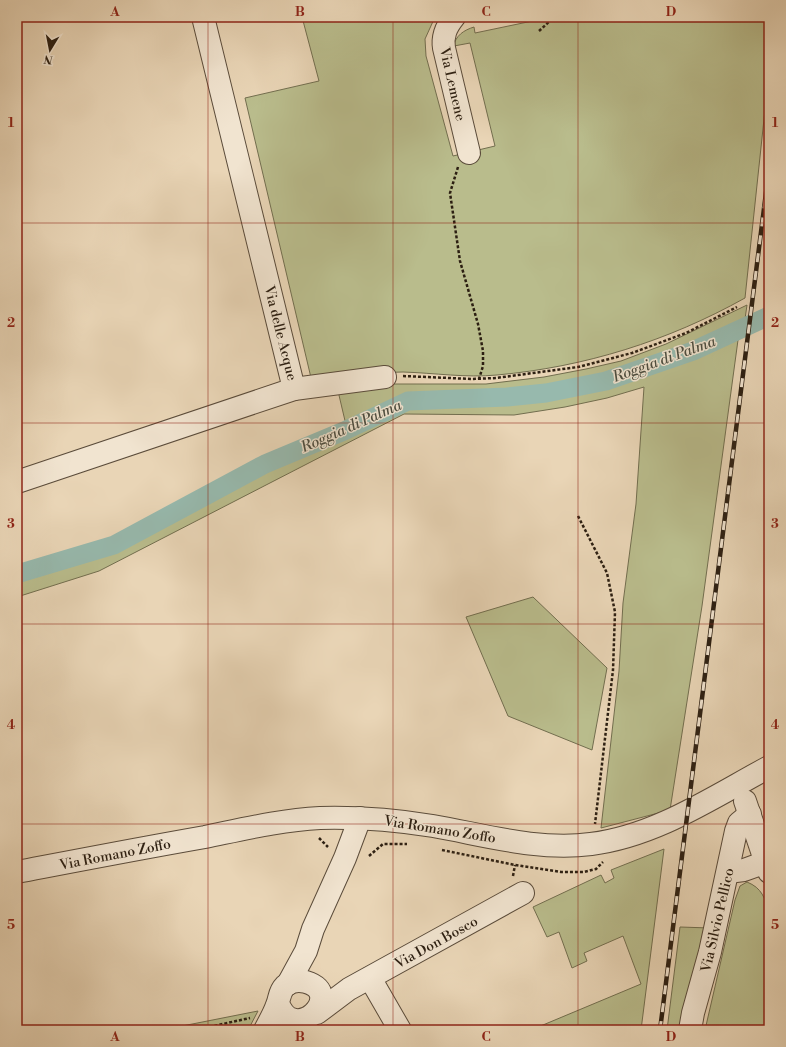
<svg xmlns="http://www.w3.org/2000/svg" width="786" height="1047" font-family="'Libre Bodoni',serif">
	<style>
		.green { fill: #b9bc8c; stroke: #726e4f }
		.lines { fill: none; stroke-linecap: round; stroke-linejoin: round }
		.canal { stroke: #97b9ad; stroke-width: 19 }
		.minor-casing { stroke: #5b4c3b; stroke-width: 24 }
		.path { stroke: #2c1f12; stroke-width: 2.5; stroke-dasharray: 3 2; stroke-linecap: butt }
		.minor { stroke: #f1e4d0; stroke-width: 22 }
		.rail-casing { stroke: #2c1f12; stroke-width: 4.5 }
		.rail { stroke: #f1e4d0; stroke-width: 3; stroke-dasharray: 9; stroke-linecap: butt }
		.grid { fill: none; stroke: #8f2418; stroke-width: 1; stroke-opacity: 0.55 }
		.labels { text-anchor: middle; stroke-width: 3; stroke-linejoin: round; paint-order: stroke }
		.street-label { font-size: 14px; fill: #2c1f12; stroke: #f1e4d0 }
		.water-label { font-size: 15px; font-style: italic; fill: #4c4d40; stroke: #f1e4d0 }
		.neatline { fill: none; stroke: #8f2418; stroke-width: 1.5 }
		.grid-label { font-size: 13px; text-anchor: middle; font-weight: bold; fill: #8f2418 }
	</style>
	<rect width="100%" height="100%" fill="#e9d5b6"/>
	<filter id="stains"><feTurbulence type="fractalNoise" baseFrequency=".005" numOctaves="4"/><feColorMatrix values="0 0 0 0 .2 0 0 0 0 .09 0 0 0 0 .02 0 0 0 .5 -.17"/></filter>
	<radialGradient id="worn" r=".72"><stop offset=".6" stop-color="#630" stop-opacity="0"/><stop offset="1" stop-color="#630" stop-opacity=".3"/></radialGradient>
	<g class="green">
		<path d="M 302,17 L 435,17 L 425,39 L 426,56 L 453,156 L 495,146 L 470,43 L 454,46 C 455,36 464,30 474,27 L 475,33 L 542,19 L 563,17 L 769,17 L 769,72 L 745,298 C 668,341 585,367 497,375 C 466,378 435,373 403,372 C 375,372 341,379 312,382 L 245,98 L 319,81 Z"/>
		<path d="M 747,305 L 745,319 L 720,332 L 654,360 L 600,375 L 561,384 L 525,389 L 484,393 L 422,394 L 406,396 L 346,425 L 338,391 L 384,384 L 486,384 L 544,377 L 586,369 L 621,361 L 666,344 Z"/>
		<path d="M 742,332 L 742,337 L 738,340 L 702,606 L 670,810 L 601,828 L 619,671 L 623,603 L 636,504 L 644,387 L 607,398 L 565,407 L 514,415 L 404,414 L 99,571 L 17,597 L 17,579 L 110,551 L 216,494 L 406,405 L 547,398 L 633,378 Z"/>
		<path d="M 533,597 L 607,668 L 592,750 L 508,716 L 466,617 Z"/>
		<path d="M 664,849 L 641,1030 L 531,1030 L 641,984 L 623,936 L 584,953 L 587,961 L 572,968 L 559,932 L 547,937 L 533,907 L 601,875 L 605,883 L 614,878 L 611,870 Z"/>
		<path d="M 747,882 C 762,888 765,898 769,913 L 769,1030 L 705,1030 L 735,900 L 740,886 Z"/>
		<path d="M 680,927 L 710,928 L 686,1030 L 667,1030 Z"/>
		<path d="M 258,1011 L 248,1030 L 162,1030 Z"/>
	</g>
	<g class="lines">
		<path class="canal" d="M 17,574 L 114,545 L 265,464 L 344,431 L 408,401 L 507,397 L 546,393 L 606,381 L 693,351 L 769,316"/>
		<g class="minor-casing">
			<g id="minor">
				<path d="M 454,17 C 446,27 442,36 444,48 L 469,153"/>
				<path d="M 294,389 L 385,377"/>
				<path d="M 17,482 L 294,389 L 203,17"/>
				<path d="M 745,801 L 769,872"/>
				<path d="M 17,872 C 80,860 142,848 205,837 C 244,829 281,820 320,818 C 358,817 396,820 433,826 C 485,835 538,851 591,844 C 656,836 713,797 769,767"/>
				<path d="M 728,872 L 744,870 L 766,862"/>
				<path d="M 370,978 L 400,1030"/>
				<path d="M 288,984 L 306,951 L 313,929 L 345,858 L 360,818"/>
				<path d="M 317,1013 L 349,989 L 523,893"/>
				<path d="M 265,1030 C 269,1022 274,1014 277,1005 C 280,998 279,992 285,986 C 291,981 299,980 306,982 C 347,994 294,1047 278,1003"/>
				<path d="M 690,1030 L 693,1013 L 710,952 L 736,831 L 739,823 L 750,814"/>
			</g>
		</g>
		<g class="path">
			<path d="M 539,31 L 552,19 L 552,17"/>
			<path d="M 458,167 L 450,193 L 460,261 L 478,324 L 483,351 L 483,366 L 479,379"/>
			<path d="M 403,376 L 472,379 L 496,378 L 578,367 L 632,353 L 686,333 L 737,307"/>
			<path d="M 578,516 L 607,573 L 615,612 L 613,670 L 595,824"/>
			<path d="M 319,838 L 328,847"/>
			<path d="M 442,850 L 515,865 L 561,872 L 584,872 L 596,869 L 603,862"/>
			<path d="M 369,856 L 383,844 L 407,844"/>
			<path d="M 513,876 L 515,865"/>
			<path d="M 195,1030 L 250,1018"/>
		</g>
		<use href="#minor" class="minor"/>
		<g class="rail-casing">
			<path id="rail" d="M 660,1030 L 769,169"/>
		</g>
		<use href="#rail" class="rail"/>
	</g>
	<path class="grid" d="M 208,17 L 208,1030M 393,17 L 393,1030M 578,17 L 578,1030M 17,223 L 769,223M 17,423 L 769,423M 17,624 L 769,624M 17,824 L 769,824"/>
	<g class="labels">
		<g class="street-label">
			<text transform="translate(453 84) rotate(77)" y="5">Via Lemene</text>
			<text transform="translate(281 333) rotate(76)" y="5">Via delle Acque</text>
			<text transform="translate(440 829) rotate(9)" y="5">Via Romano Zoffo</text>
			<text transform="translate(115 854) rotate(-11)" y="5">Via Romano Zoffo</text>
			<text transform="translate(717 920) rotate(-77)" y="5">Via Silvio Pellico</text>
			<text transform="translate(436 942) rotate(-29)" y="5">Via Don Bosco</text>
		</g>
		<g class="water-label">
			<text transform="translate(664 359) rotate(-20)" y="5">Roggia di Palma</text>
			<text transform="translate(351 426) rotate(-24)" y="5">Roggia di Palma</text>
		</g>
	</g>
	<rect width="786" height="1047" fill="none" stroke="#e9d5b6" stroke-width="44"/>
	<g transform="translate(50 50) rotate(190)" stroke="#f1e4d0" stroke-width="3" paint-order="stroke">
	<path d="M0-3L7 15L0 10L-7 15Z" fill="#2c1f12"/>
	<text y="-6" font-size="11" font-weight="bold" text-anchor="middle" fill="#2c1f12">N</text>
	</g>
	<rect x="22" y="22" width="742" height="1003" class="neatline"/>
	<g class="grid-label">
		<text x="115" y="16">A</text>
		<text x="300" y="16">B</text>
		<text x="486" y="16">C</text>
		<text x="671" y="16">D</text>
		<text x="11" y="127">1</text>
		<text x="775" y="127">1</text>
		<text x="11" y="327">2</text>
		<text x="775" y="327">2</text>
		<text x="11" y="528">3</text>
		<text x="775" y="528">3</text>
		<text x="11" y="729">4</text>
		<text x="775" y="729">4</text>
		<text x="11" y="929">5</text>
		<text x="775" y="929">5</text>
		<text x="115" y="1041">A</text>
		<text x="300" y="1041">B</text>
		<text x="486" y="1041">C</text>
		<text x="671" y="1041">D</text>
	</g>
	<rect width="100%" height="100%" filter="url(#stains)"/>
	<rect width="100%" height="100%" fill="url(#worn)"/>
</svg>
